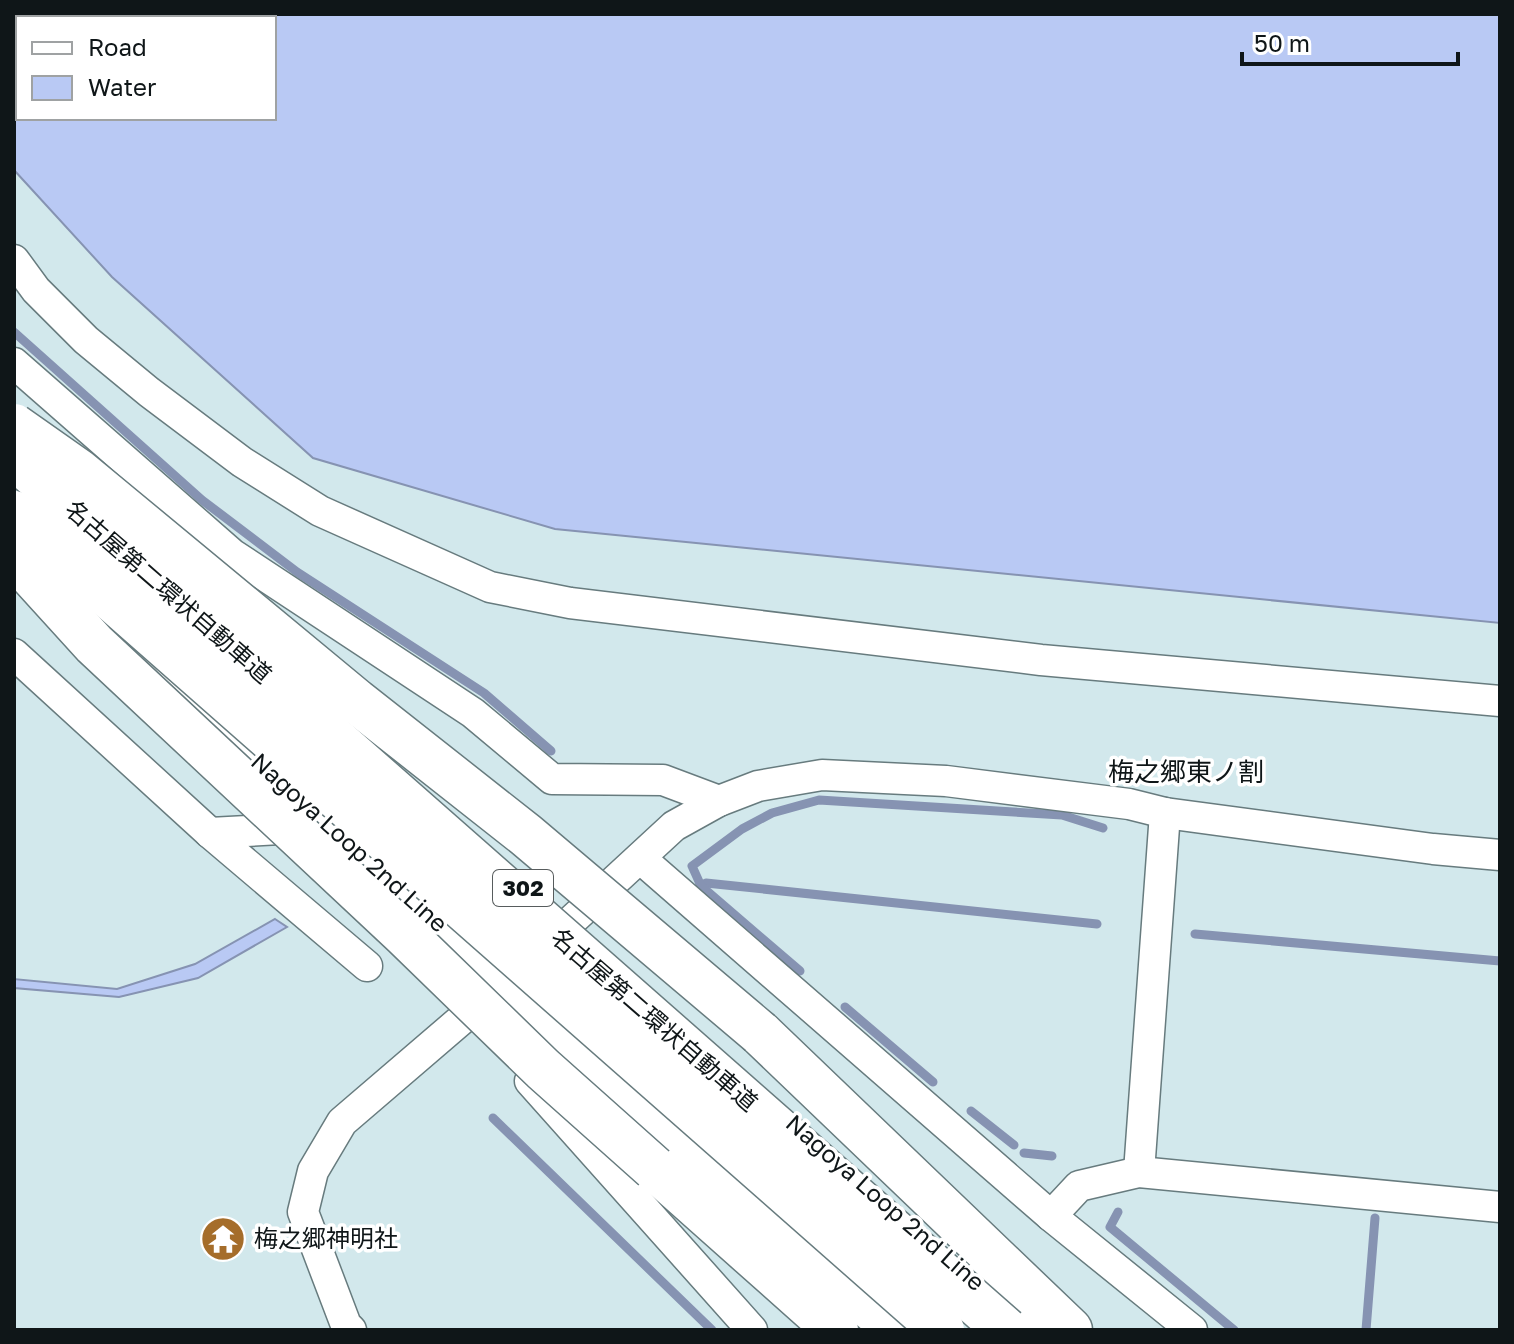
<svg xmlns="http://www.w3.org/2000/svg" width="1514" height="1344" font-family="'Golos Text','Noto Sans JP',sans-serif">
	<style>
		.water { fill: #b9c9f4; stroke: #8693b2; stroke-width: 2; fill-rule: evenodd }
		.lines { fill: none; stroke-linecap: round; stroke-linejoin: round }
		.stream { stroke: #8693b2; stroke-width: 9 }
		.minor-casing { stroke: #677b7e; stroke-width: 33 }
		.highway-casing { stroke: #677b7e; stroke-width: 47 }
		.minor { stroke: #fff; stroke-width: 30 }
		.highway { stroke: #fff; stroke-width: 44 }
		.highway-bridge-casing { stroke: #677b7e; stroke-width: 47; stroke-linecap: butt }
		.highway-bridge { stroke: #fff; stroke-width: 44 }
		.labels { text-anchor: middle; stroke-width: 7; stroke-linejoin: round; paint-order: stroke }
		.shield { fill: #fff; stroke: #575c5d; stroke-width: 2 }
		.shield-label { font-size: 22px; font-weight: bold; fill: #0f1618 }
		.street-label { font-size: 24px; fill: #0f1618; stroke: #fff }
		.poi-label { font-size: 24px; fill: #0f1618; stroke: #fff; text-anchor: start }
		.neighbourhood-label { font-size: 26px; fill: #0f1618; stroke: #fff }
	</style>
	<rect width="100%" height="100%" fill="#d2e8ec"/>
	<g class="water">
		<path d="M 14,14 L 1500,14 L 1500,623 L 555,529 L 313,458 L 112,277 L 14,170 ZM 18,18 L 274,18 L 274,118 L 18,118 Z"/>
		<path d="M 275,919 L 287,927 L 198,978 L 119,997 L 14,988 L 14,979 L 117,989 L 195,964 Z"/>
	</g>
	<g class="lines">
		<g class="stream">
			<path d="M 14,332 L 202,500 L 297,572 L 484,693 L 551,751"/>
			<path d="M 697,889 L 706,883 L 1097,924"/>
			<path d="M 1195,934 L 1500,961"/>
			<path d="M 800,971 L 701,886 L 692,866 L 742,829 L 772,813 L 819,800 L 1062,815 L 1103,828"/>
			<path d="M 845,1007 L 933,1082"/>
			<path d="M 971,1111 L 1014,1145"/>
			<path d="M 493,1118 L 712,1330"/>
			<path d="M 1024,1153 L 1052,1156"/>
			<path d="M 1118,1212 L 1110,1227 L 1234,1330"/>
			<path d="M 1366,1330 L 1375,1218"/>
		</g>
		<g class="minor-casing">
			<g id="minor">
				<path d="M 14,260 L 36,290 L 86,340 L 149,392 L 242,462 L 320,511 L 490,587 L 570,603 L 1041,660 L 1500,701"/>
				<path d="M 14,363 L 232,554 L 473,713 L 552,779 L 663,780 L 719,801"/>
				<path d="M 14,654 L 210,833 L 367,966"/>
				<path d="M 210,833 L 299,828"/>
				<path d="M 640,858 L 1051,1216 L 1192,1330"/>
				<path d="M 543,947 L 674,826 L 719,801 L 758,786 L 822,775 L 946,781 L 1129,804 L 1165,813 L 1433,849 L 1500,855"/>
				<path d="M 530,1081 L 752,1330"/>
				<path d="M 1139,1172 L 1165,813"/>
				<path d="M 1051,1216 L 1079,1186 L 1139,1172 L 1500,1207"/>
				<path d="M 351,1330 L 346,1325 L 303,1212 L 313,1171 L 342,1122 L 490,995"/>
			</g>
		</g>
		<g class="highway-casing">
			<g id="highway">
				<path d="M 120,641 L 896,1330"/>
				<path d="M 760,1033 L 1070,1330"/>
				<path d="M 654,1168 L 836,1330"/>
				<path d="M 979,1285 L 1038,1330"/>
			</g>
		</g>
		<use href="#minor" class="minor"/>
		<use href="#highway" class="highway"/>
		<g class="highway-bridge-casing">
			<g id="highway-bridge">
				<path d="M 14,426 L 78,471 L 356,701 L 526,835 L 760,1033"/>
				<path d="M 14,457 L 1006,1330"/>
				<path d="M 14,513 L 942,1330"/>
				<path d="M 14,556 L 94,644 L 404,934 L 543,1069 L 654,1168"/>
			</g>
		</g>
		<use href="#highway-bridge" class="highway-bridge"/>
	</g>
	<defs>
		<g id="temple-disc" transform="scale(2.3)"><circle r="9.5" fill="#a56d2a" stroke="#fff"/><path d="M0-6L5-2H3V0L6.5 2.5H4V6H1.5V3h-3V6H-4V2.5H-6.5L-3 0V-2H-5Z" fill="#fff"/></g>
	</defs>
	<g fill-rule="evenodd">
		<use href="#temple-disc" x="223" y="1239"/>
	</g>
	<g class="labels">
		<rect class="shield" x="493" y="870" width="60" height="36" rx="6"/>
		<g class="shield-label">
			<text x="523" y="896">302</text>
		</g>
		<g class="street-label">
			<text transform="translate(168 592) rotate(41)" y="8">名古屋第二環状自動車道</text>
			<text transform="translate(349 843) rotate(42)" y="8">Nagoya Loop 2nd Line</text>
			<text transform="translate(654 1020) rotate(41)" y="8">名古屋第二環状自動車道</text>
			<text transform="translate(885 1203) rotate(41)" y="8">Nagoya Loop 2nd Line</text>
		</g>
		<g class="poi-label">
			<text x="254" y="1247">梅之郷神明社</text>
		</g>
		<g class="neighbourhood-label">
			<text x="1186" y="781">梅之郷東ノ割</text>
		</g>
	</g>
	<rect width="1514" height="1344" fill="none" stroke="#0f1618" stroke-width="32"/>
	<rect x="16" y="16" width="260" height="104" fill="#ffffff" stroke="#9fa2a3" stroke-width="2"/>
	<rect x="32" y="42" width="40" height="12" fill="#ffffff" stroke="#9fa2a3" stroke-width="2"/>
	<text x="88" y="56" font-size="24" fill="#0f1618">Road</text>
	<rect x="32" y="76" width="40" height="24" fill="#b9c9f4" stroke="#9fa2a3" stroke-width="2"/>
	<text x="88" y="96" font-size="24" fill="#0f1618">Water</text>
	<path d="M1242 52v12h216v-12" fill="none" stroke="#0f1618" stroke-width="4"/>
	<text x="1254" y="52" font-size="24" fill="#0f1618" stroke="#ffffff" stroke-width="6" paint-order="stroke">50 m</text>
</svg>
